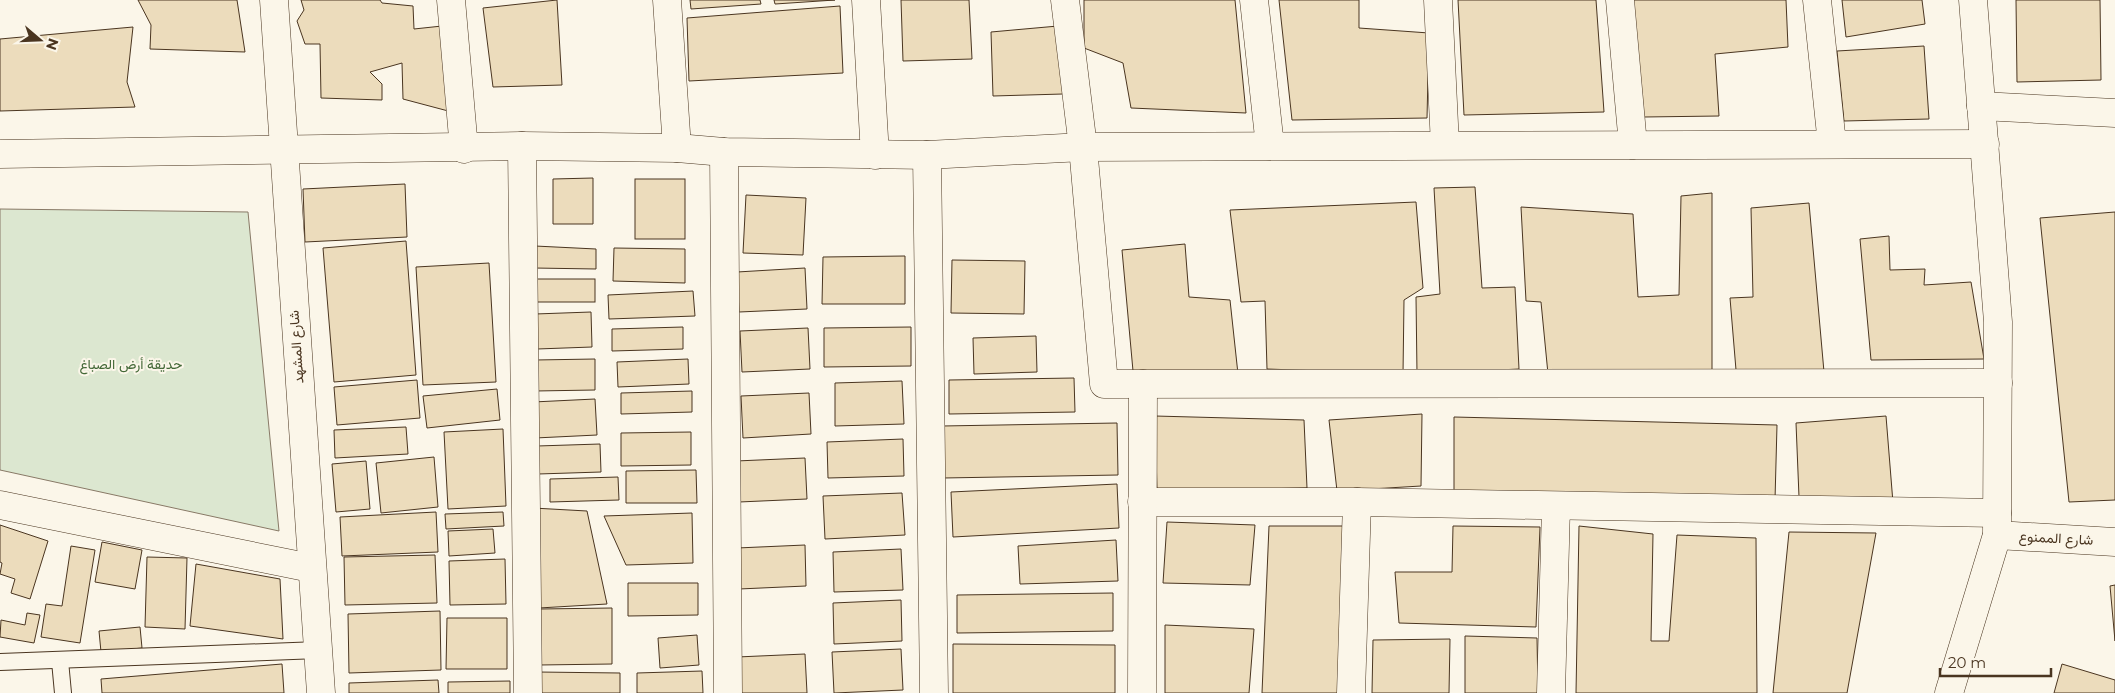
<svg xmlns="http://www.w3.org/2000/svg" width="2115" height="693" font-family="Montserrat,Vazirmatn,sans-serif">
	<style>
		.green { fill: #dce7d0; stroke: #887966 }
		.building { fill: #ecdcbc; stroke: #4a3520 }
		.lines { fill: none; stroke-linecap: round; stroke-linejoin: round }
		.lane-casing { stroke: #4a3520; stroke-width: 18 }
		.street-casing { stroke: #4a3520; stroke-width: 29 }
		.lane { stroke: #fbf6e9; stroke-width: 16 }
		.street { stroke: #fbf6e9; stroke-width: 28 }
		.labels { text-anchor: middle; stroke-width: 4; stroke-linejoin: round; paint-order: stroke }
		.street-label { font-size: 14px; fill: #4a3520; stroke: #fbf6e9 }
		.park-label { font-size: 14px; fill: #436837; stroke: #fbf6e9 }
	</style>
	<rect width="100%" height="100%" fill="#fbf6e9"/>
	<path class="green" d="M 0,209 L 248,212 L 279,531 L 0,470 Z"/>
	<g class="building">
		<path d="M 138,0 L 237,0 L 245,52 L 150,49 L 151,25 Z"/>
		<path d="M 301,0 L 380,0 L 382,3 L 413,6 L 414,29 L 442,26 L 452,112 L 403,99 L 402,63 L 370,72 L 382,84 L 382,100 L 321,98 L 320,44 L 305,44 L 297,21 L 304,10 Z"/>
		<path d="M 557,0 L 562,85 L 493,87 L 483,8 Z"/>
		<path d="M 690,0 L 760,0 L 761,4 L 691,9 Z"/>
		<path d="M 774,0 L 835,0 L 775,4 Z"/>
		<path d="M 901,0 L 969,0 L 972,59 L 903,61 Z"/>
		<path d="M 1084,0 L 1235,0 L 1246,113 L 1131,108 L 1123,63 L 1084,48 Z"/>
		<path d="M 1279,0 L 1359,0 L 1359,28 L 1429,33 L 1427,118 L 1292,120 Z"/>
		<path d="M 1458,0 L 1596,0 L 1604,112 L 1464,115 Z"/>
		<path d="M 1633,0 L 1786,0 L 1788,47 L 1715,54 L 1719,116 L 1644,117 Z"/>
		<path d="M 1842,0 L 1922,0 L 1925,24 L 1846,37 Z"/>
		<path d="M 2016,0 L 2100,0 L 2101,80 L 2017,82 Z"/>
		<path d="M 840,6 L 843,73 L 689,81 L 687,18 Z"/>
		<path d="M 1058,26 L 1063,94 L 993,96 L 991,32 Z"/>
		<path d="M 133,27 L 127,82 L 135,107 L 0,111 L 0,39 Z"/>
		<path d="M 1924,46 L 1929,119 L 1844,121 L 1837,51 Z"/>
		<path d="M 593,178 L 593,224 L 553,224 L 553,179 Z"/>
		<rect x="635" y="179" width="50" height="60"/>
		<path d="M 405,184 L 407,237 L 305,242 L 303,189 Z"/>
		<path d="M 1475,187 L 1482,288 L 1515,287 L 1519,369 L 1417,374 L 1416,297 L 1440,294 L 1434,188 Z"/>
		<path d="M 1712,193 L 1712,371 L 1548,374 L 1541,302 L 1526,301 L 1521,207 L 1633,214 L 1638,297 L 1679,295 L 1681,196 Z"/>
		<path d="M 746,195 L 806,198 L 803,255 L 743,253 Z"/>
		<path d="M 1416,202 L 1423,288 L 1404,300 L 1403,374 L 1267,369 L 1265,301 L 1241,302 L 1230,210 Z"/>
		<path d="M 1809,203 L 1824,372 L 1736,370 L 1730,298 L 1753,297 L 1751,208 Z"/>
		<path d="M 2115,212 L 2115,500 L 2069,502 L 2040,218 Z"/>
		<path d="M 1889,236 L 1890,270 L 1925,269 L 1924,285 L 1971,282 L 1984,359 L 1871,360 L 1860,239 Z"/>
		<path d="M 406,241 L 416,375 L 334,382 L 323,248 Z"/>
		<path d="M 1185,244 L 1189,297 L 1230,300 L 1238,374 L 1133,371 L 1122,250 Z"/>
		<path d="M 535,246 L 596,249 L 596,269 L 534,268 Z"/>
		<path d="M 614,248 L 685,249 L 685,283 L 613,281 Z"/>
		<path d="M 905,256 L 905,304 L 822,304 L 823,257 Z"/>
		<path d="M 952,260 L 1025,261 L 1024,314 L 951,313 Z"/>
		<path d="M 489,263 L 496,382 L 423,385 L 416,267 Z"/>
		<path d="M 805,268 L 807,309 L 739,312 L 737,272 Z"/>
		<rect x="533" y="279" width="62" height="23"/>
		<path d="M 693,291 L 695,316 L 609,319 L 608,295 Z"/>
		<path d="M 591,312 L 592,347 L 537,349 L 535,314 Z"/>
		<path d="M 683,327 L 683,349 L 612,351 L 612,329 Z"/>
		<path d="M 911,327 L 911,366 L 824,367 L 824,328 Z"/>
		<path d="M 808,328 L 810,369 L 742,372 L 740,331 Z"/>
		<path d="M 1036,336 L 1037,372 L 974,374 L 973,338 Z"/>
		<path d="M 595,359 L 595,390 L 535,391 L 535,360 Z"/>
		<path d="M 688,359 L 689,384 L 618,387 L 617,362 Z"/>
		<path d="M 1074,378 L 1075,412 L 949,414 L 949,380 Z"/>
		<path d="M 417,380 L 420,418 L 337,425 L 334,387 Z"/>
		<path d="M 902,381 L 904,424 L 835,426 L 835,383 Z"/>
		<path d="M 497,389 L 500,420 L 427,428 L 423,396 Z"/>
		<path d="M 692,391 L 692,412 L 621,414 L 621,393 Z"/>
		<path d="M 809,393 L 811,434 L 743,438 L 741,396 Z"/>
		<path d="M 595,399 L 597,435 L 535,438 L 533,402 Z"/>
		<path d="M 1422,414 L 1421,486 L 1337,491 L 1329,420 Z"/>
		<path d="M 1155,416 L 1304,420 L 1307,488 L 1157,491 Z"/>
		<path d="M 1886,416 L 1893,503 L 1799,497 L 1796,423 Z"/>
		<path d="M 1454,417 L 1777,425 L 1775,500 L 1454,492 Z"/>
		<path d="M 1117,423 L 1118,475 L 943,478 L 942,426 Z"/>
		<path d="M 406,427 L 408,454 L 335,458 L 334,430 Z"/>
		<path d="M 503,429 L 506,506 L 448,509 L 444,432 Z"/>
		<path d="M 691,432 L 691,465 L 621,466 L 621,433 Z"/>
		<path d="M 903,439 L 904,476 L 828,478 L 827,442 Z"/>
		<path d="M 600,444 L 601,472 L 538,474 L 537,446 Z"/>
		<path d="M 434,457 L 438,507 L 381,513 L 376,463 Z"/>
		<path d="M 805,458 L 807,499 L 739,502 L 736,461 Z"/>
		<path d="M 366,461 L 370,509 L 336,512 L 332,464 Z"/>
		<path d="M 696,470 L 697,503 L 626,503 L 626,471 Z"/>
		<path d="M 618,477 L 619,500 L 550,502 L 550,479 Z"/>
		<path d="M 1117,484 L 1119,528 L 953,537 L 951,492 Z"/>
		<path d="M 902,493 L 905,535 L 825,539 L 823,496 Z"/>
		<path d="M 533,508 L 587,511 L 607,604 L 539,608 Z"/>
		<path d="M 436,512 L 438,552 L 342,556 L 340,517 Z"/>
		<path d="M 503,512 L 504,526 L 446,529 L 445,514 Z"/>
		<path d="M 692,513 L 693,563 L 626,565 L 604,516 Z"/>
		<path d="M 1167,522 L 1255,525 L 1250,585 L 1163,583 Z"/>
		<path d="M 0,525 L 48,541 L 30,599 L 11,593 L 15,579 L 0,574 L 2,563 L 0,562 Z"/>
		<path d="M 1269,526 L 1343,526 L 1339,693 L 1262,693 Z"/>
		<path d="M 1453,526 L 1540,527 L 1536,627 L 1399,623 L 1395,572 L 1452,572 Z"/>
		<path d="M 1579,526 L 1653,534 L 1651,641 L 1669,641 L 1677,535 L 1756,538 L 1757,693 L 1576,693 Z"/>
		<path d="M 493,529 L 495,553 L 449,556 L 448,531 Z"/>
		<path d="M 1789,532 L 1876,533 L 1847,693 L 1773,693 Z"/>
		<path d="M 1116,540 L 1118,581 L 1020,584 L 1018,546 Z"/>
		<path d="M 102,542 L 142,550 L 135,589 L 95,582 Z"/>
		<path d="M 805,545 L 806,586 L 739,589 L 737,548 Z"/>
		<path d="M 71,546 L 95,550 L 80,643 L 41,637 L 46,604 L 62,606 Z"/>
		<path d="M 901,549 L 903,590 L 834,592 L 833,552 Z"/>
		<path d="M 435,555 L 437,603 L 345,605 L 344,557 Z"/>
		<path d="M 147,557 L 187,558 L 185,629 L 145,627 Z"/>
		<path d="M 505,559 L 506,604 L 450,605 L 449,561 Z"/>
		<path d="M 196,564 L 280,579 L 283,639 L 190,626 Z"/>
		<path d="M 628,583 L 698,583 L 698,615 L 628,616 Z"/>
		<path d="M 2115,585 L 2115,641 L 2110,586 Z"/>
		<path d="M 1113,593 L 1113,631 L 957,633 L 957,595 Z"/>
		<path d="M 901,600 L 902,641 L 834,644 L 833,603 Z"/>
		<path d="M 612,608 L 612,664 L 539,665 L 539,609 Z"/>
		<path d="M 440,611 L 441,670 L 349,673 L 348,614 Z"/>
		<path d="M 27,613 L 40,615 L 34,643 L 0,637 L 1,620 L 25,625 Z"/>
		<path d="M 447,618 L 507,618 L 507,669 L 446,669 Z"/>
		<path d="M 1165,625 L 1254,629 L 1249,693 L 1165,693 Z"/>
		<path d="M 140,627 L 142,648 L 101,652 L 99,631 Z"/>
		<path d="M 697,635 L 699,665 L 660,668 L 658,638 Z"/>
		<path d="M 1465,636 L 1537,638 L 1538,693 L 1465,693 Z"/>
		<path d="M 1450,639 L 1449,693 L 1372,693 L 1373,640 Z"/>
		<path d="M 953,644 L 1115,645 L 1115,693 L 953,693 Z"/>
		<path d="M 901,649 L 903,690 L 834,693 L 832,652 Z"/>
		<path d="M 805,654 L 807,693 L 739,693 L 737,657 Z"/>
		<path d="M 282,664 L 284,693 L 102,693 L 101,679 Z"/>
		<path d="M 2062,664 L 2115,680 L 2115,693 L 2054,693 Z"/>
		<path d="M 702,671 L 703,693 L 637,693 L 637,673 Z"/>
		<path d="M 538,672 L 620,673 L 620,693 L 537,693 Z"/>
		<path d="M 438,680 L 439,693 L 349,693 L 349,683 Z"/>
		<path d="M 510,681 L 510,693 L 448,693 L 448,682 Z"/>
	</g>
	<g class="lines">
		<g class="lane-casing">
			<g id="lane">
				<path d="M 60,661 L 63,693"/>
				<path d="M 0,662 L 319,650"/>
			</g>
		</g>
		<g class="street-casing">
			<g id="street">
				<path d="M 274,0 L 321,693"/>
				<path d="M 451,0 L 464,149"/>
				<path d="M 667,0 L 677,148"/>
				<path d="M 866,0 L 875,155"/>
				<path d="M 1065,0 L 1083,147 L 1104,384 L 1998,383"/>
				<path d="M 1254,0 L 1270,146"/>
				<path d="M 1438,0 L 1445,145"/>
				<path d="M 1620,0 L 1633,145"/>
				<path d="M 1817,0 L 1832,144"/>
				<path d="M 1981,106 L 2115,113"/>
				<path d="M 522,146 L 528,693"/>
				<path d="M 724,152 L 728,693"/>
				<path d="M 0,154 L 522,146 L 677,148 L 724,152 L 927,155 L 1083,147 L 1985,144"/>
				<path d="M 927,155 L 934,693"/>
				<path d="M 1142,502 L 1357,502 L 1997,513"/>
				<path d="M 0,505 L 311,568"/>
				<path d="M 1997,535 L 2115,542"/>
				<path d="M 1142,693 L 1143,384"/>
				<path d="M 1351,693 L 1357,502"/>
				<path d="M 1551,693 L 1556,506"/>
				<path d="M 1949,693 L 1997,535 L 1998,322 L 1973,0"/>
			</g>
		</g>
		<use href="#lane" class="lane"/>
		<use href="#street" class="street"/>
	</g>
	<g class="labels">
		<g class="street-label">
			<text transform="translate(296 347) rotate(-94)" y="5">شارع المشهد</text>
			<text transform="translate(2056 538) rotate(3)" y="5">شارع الممنوع</text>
		</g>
		<g class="park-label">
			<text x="131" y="369">حديقة أرض الصباغ</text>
		</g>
	</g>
	<g transform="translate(40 40) rotate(109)" stroke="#fbf6e9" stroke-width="4" paint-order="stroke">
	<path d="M0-4L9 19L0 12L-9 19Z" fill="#4a3520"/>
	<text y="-8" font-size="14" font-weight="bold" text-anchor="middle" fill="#4a3520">N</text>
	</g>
	<path d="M1940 668v8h111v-8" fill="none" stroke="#4a3520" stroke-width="2.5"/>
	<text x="1948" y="668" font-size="15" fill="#4a3520" stroke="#fbf6e9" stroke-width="4" paint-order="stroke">20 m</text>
</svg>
